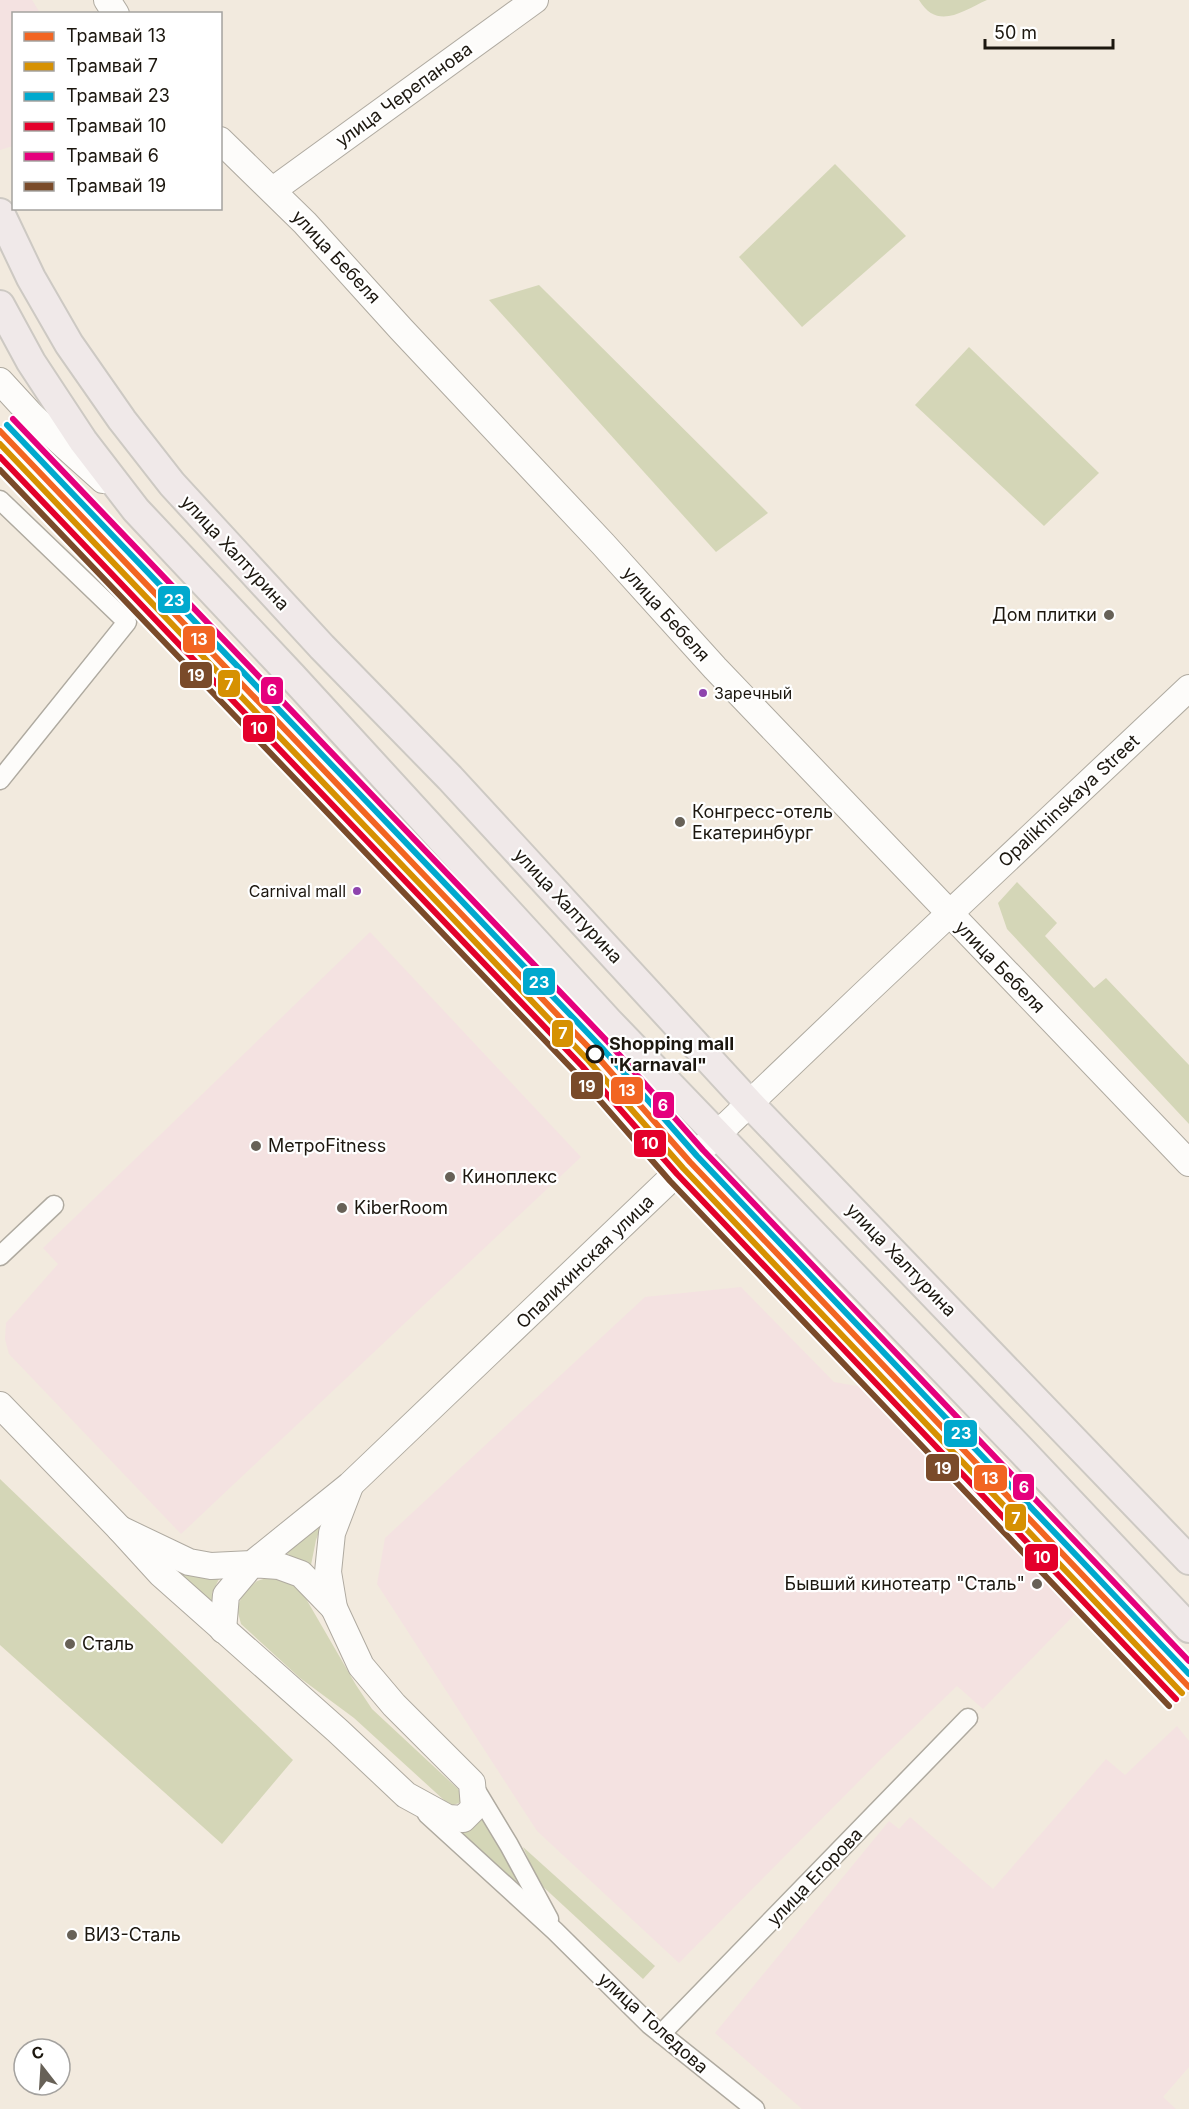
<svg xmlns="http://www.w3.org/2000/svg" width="1189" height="2109" font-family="Inter,sans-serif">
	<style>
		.commercial { fill: #f4e2e1 }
		.green { fill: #d4d6b7 }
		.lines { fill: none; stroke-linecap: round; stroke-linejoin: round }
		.street-casing { stroke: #afaaa0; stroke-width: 21 }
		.secondary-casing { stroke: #afaaa0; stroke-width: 28 }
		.primary-casing { stroke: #cdc9c3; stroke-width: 32 }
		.street { stroke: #fdfcfa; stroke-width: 18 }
		.secondary { stroke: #fdfcfa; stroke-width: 26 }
		.primary { stroke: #f0e9e9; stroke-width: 28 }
		.tram-1-casing { stroke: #fff; stroke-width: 10 }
		.tram-2-casing { stroke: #fff; stroke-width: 10 }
		.tram-3-casing { stroke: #fff; stroke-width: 10 }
		.tram-4-casing { stroke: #fff; stroke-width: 10 }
		.tram-5-casing { stroke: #fff; stroke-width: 10 }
		.tram-6-casing { stroke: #fff; stroke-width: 10 }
		.tram-1 { stroke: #f26522; stroke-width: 6 }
		.tram-2 { stroke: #d69102; stroke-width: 6 }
		.tram-3 { stroke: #00a9ce; stroke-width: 6 }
		.tram-4 { stroke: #e4002b; stroke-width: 6 }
		.tram-5 { stroke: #e5007d; stroke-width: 6 }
		.tram-6 { stroke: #7a4b2a; stroke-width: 6 }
		.poi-dot { fill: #676157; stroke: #fff; stroke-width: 2 }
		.bus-dot { fill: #8e44ad; stroke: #fff; stroke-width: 2 }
		.stop-dot { fill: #fff; stroke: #1c170f; stroke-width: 3 }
		.labels { text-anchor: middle; stroke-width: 4.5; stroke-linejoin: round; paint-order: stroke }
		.bus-label { font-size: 16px; fill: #1c170f; stroke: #fff; text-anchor: start }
		.street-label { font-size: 18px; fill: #1c170f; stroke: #fff }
		.poi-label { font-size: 18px; fill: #1c170f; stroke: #fff; text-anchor: start }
		.stop-label { font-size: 18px; font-weight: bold; fill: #1c170f; stroke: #fff; text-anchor: start }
		.line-badge { stroke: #fff; stroke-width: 2 }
		.badge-label { font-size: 16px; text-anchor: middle; font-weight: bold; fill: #fff }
	</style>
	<rect width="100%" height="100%" fill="#f2eade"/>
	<g class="commercial">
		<path d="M 0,0 L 32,0 L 40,13 L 14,14 L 13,146 L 0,150 Z"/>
		<path d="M 370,932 L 581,1157 L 181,1534 L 9,1354 L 5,1339 L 6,1323 L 58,1264 L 43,1248 Z"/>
		<path d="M 741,1287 L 834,1382 L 868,1388 L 962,1488 L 970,1488 L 975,1492 L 1075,1592 L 1075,1614 L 983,1709 L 957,1686 L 882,1758 L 679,1963 L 537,1831 L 377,1584 L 385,1538 L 645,1297 Z"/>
		<path d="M 1177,1726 L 1189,1741 L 1189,2067 L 1163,2097 L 1176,2109 L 802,2109 L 715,2033 L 889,1821 L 899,1829 L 910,1817 L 993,1889 L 1106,1759 L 1125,1775 Z"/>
	</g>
	<g class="green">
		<path d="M 919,0 L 987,0 C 962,11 938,31 919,0 Z"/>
		<path d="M 835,164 L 906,236 L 802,327 L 739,257 Z"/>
		<path d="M 539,285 L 768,513 L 716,552 L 489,300 Z"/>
		<path d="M 969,347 L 1099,473 L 1044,526 L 915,405 Z"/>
		<path d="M 1017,882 L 1057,923 L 1045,936 L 1094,988 L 1106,978 L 1189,1065 L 1189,1124 L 1007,929 L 998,903 Z"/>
		<path d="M 0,1479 L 293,1760 L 222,1844 L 0,1645 Z"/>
		<path d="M 325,1516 L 316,1540 L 310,1570 L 284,1551 Z"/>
		<path d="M 166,1567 L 219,1579 L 212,1593 L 212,1611 Z"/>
		<path d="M 279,1574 L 294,1583 L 305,1597 L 356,1685 L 372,1709 L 458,1789 L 463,1797 L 459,1803 L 453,1805 L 445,1801 L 354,1718 L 300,1678 L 241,1624 L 237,1609 L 243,1593 L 257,1581 Z"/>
		<path d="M 484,1811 L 521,1891 L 453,1830 Z"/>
		<path d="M 523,1847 L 655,1966 L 643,1979 L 539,1883 Z"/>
	</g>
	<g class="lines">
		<g class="street-casing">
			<g id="street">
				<path d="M 0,500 L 127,622 L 0,780"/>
				<path d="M 0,1256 L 54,1205"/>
				<path d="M 474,1787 L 509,1845 L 549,1919"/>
				<path d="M 427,1814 L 555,1931 L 650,2025 L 755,2109"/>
				<path d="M 661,2034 L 968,1718"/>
			</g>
		</g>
		<g class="secondary-casing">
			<g id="secondary">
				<path d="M 107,0 L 116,14"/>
				<path d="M 220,140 L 305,223 L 401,329 L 603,544 L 715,668 L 1189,1163"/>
				<path d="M 273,190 L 535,0"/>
				<path d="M 0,381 L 34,418 L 103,480"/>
				<path d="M 0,1405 L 120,1529 L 161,1574 L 338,1731 L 406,1795 L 448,1818 L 463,1819 L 474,1808 L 472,1783 L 394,1705 L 361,1666 L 334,1608 L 328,1572 L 332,1533 L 350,1486"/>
				<path d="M 120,1529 L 189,1562 L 211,1566 L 252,1564 L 350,1485 L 863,995 L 1189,688"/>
				<path d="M 223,1630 L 226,1595 L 252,1564 L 279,1566 L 301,1574 L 334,1608"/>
			</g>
		</g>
		<g class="primary-casing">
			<g id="primary">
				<path d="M 0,213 L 31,278 L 69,344 L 122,420 L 172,484 L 322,647 L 450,778 L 751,1105 L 1189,1560"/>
				<path d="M 0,305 L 31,362 L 83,441 L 136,510 L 292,676 L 608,1021 L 1021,1450 L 1189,1628"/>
			</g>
		</g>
		<use href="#street" class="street"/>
		<use href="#secondary" class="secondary"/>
		<use href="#primary" class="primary"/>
		<g class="tram-1-casing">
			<path id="tram-1" d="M 0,431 L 595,1054 L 690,1162 L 1189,1687"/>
		</g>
		<g class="tram-2-casing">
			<path id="tram-2" d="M 0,444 L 588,1060 L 683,1168 L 1182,1693"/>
		</g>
		<g class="tram-3-casing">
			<path id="tram-3" d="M 7,425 L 602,1048 L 697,1156 L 1189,1674"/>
		</g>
		<g class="tram-4-casing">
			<path id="tram-4" d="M 0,457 L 582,1066 L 677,1174 L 1176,1699"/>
		</g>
		<g class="tram-5-casing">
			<path id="tram-5" d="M 13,419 L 608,1042 L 703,1150 L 1189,1661"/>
		</g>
		<g class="tram-6-casing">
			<path id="tram-6" d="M 0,470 L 575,1072 L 670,1181 L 1169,1706"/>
		</g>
		<use href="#tram-1" class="tram-1"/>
		<use href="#tram-2" class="tram-2"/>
		<use href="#tram-3" class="tram-3"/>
		<use href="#tram-4" class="tram-4"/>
		<use href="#tram-5" class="tram-5"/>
		<use href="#tram-6" class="tram-6"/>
	</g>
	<g class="poi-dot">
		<circle cx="1109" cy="615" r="6"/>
		<circle cx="680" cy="822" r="6"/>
		<circle cx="256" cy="1146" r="6"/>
		<circle cx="450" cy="1177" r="6"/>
		<circle cx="342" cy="1208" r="6"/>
		<circle cx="1037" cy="1584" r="6"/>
		<circle cx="70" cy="1644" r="6"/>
		<circle cx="72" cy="1935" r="6"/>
	</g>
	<g class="bus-dot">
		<circle cx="703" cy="693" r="5"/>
		<circle cx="357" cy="891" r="5"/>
	</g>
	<circle class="stop-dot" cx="595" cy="1054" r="8"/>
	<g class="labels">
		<g class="bus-label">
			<text x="714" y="699">Заречный</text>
			<text x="346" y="897" text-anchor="end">Carnival mall</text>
		</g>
		<g class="street-label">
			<text transform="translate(404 95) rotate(-36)" y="6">улица Черепанова</text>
			<text transform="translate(336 257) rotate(47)" y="6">улица Бебеля</text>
			<text transform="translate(235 553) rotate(47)" y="6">улица Халтурина</text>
			<text transform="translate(666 614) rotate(48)" y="6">улица Бебеля</text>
			<text transform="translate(1069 801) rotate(-43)" y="6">Opalikhinskaya Street</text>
			<text transform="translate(568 906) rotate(47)" y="6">улица Халтурина</text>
			<text transform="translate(1000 967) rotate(46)" y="6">улица Бебеля</text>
			<text transform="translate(901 1260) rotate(46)" y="6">улица Халтурина</text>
			<text transform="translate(585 1262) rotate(-44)" y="6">Опалихинская улица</text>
			<text transform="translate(815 1877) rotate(-46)" y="6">улица Егорова</text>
			<text transform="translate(653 2023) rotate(42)" y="6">улица Толедова</text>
		</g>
		<g class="poi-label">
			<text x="1097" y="621" text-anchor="end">Дом плитки</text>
			<text x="692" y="818">Конгресс-отель<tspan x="692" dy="21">Екатеринбург</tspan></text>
			<text x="268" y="1152">МетроFitness</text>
			<text x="462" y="1183">Киноплекс</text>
			<text x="354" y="1214">KiberRoom</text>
			<text x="1025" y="1590" text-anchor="end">Бывший кинотеатр "Сталь"</text>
			<text x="82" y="1650">Сталь</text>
			<text x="84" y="1941">ВИЗ-Сталь</text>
		</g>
		<g class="stop-label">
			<text x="609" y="1050">Shopping mall<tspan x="609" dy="21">"Karnaval"</tspan></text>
		</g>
	</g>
	<g class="line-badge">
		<rect x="157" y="585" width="34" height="29" rx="6" fill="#00a9ce"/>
		<rect x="182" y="625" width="34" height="29" rx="6" fill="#f26522"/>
		<rect x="179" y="661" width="34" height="28" rx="6" fill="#7a4b2a"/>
		<rect x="217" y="669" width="24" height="29" rx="6" fill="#d69102"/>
		<rect x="260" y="676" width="24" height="29" rx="6" fill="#e5007d"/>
		<rect x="242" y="714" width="34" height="29" rx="6" fill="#e4002b"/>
		<rect x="522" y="967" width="34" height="29" rx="6" fill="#00a9ce"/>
		<rect x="551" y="1019" width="23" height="29" rx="6" fill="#d69102"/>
		<rect x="570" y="1071" width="34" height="29" rx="6" fill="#7a4b2a"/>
		<rect x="610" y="1076" width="34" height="29" rx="6" fill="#f26522"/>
		<rect x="652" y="1091" width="23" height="28" rx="6" fill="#e5007d"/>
		<rect x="633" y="1129" width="34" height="29" rx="6" fill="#e4002b"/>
		<rect x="943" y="1419" width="35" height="29" rx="6" fill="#00a9ce"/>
		<rect x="925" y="1453" width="35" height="29" rx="6" fill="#7a4b2a"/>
		<rect x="973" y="1464" width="35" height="28" rx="6" fill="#f26522"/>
		<rect x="1012" y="1473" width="23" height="28" rx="6" fill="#e5007d"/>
		<rect x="1004" y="1503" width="23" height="29" rx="6" fill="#d69102"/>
		<rect x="1024" y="1543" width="35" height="29" rx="6" fill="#e4002b"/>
	</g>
	<g class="badge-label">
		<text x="174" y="606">23</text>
		<text x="199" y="645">13</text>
		<text x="196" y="681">19</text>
		<text x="229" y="690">7</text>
		<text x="272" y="696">6</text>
		<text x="259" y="734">10</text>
		<text x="539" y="988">23</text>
		<text x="563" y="1039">7</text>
		<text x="587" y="1092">19</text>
		<text x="627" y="1096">13</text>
		<text x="663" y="1111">6</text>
		<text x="650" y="1149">10</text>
		<text x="961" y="1439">23</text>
		<text x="943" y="1474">19</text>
		<text x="990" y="1484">13</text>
		<text x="1024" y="1493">6</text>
		<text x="1016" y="1524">7</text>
		<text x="1042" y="1563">10</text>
	</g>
	<rect x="12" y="12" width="210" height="198" fill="#ffffff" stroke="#a4a29f" stroke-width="1.5"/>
	<rect x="24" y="32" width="30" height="9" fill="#f26522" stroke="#a4a29f" stroke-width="1.5"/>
	<text x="66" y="42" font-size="18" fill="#1c170f">Трамвай 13</text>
	<rect x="24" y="62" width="30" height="9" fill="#d69102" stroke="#a4a29f" stroke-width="1.5"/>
	<text x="66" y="72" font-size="18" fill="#1c170f">Трамвай 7</text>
	<rect x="24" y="92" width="30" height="9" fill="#00a9ce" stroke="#a4a29f" stroke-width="1.5"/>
	<text x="66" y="102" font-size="18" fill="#1c170f">Трамвай 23</text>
	<rect x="24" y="122" width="30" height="9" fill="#e4002b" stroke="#a4a29f" stroke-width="1.5"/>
	<text x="66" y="132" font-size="18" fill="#1c170f">Трамвай 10</text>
	<rect x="24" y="152" width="30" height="9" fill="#e5007d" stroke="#a4a29f" stroke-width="1.5"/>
	<text x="66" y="162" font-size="18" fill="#1c170f">Трамвай 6</text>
	<rect x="24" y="182" width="30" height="9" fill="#7a4b2a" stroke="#a4a29f" stroke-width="1.5"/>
	<text x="66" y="192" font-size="18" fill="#1c170f">Трамвай 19</text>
	<g transform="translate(42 2067) rotate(343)"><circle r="28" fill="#ffffff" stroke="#a4a29f" stroke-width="1.5"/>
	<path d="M0-4.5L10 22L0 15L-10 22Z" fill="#676157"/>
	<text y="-9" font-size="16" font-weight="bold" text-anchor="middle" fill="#1c170f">С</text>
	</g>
	<path d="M985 39v9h128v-9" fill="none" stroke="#1c170f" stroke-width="3"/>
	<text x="994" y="39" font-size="18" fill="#1c170f" stroke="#ffffff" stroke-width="4.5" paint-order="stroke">50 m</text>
</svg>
